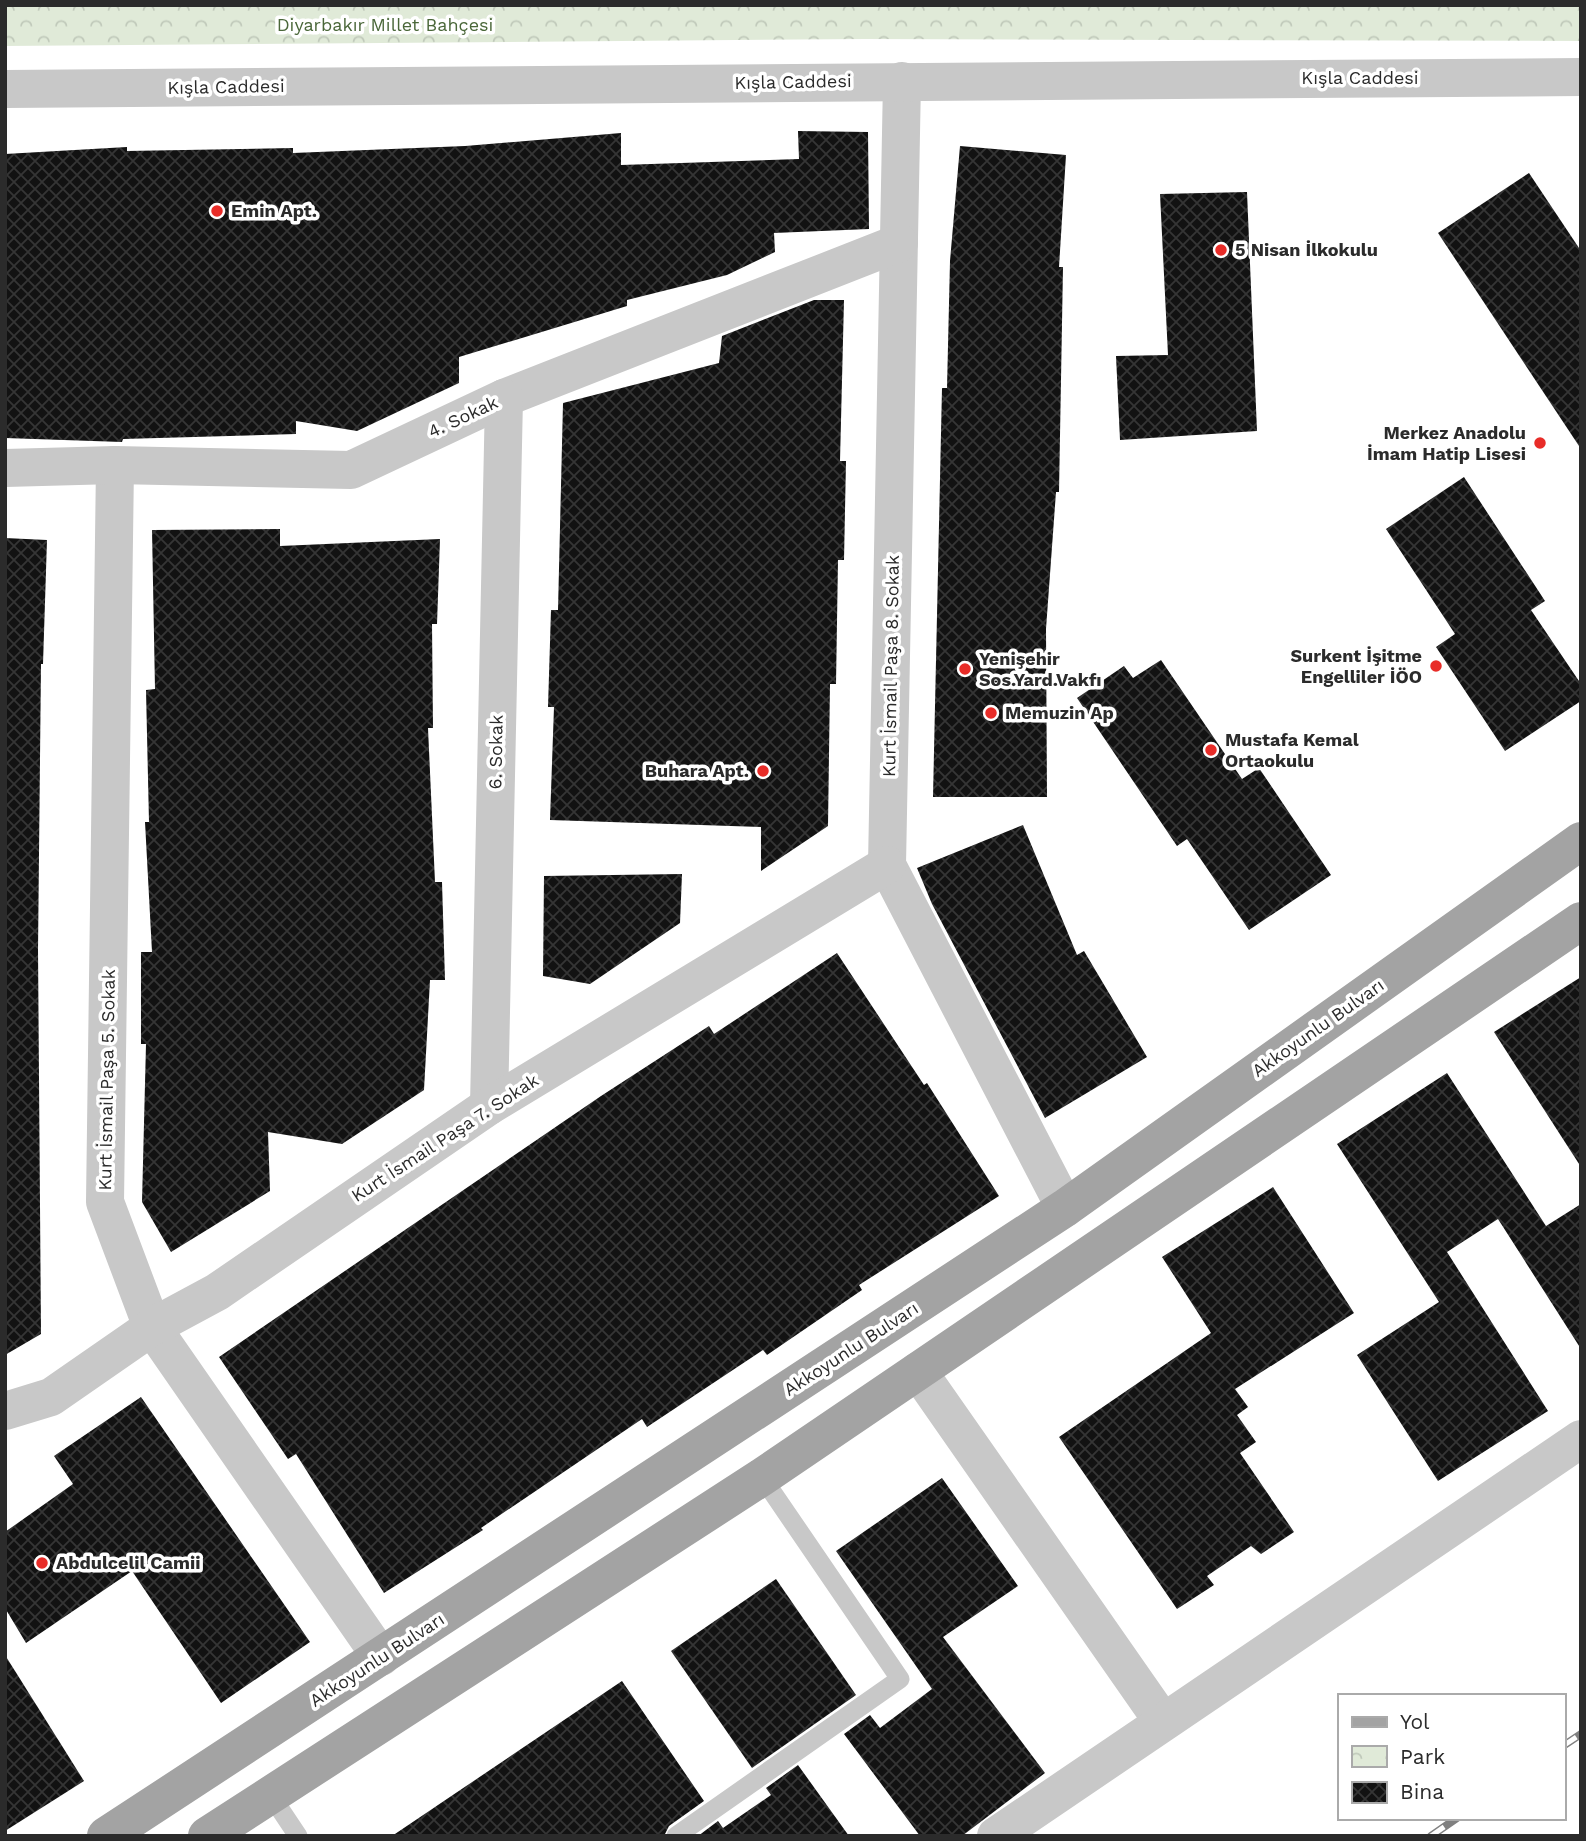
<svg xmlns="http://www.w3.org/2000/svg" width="1586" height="1841" font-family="'Work Sans',sans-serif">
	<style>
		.park { fill: url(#park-crowns) }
		.building { fill: url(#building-cross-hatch) }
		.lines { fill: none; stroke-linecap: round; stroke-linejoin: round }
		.service { stroke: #c8c8c8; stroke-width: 19 }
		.minor { stroke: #c8c8c8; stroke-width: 38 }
		.tertiary { stroke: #c8c8c8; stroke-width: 38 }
		.primary { stroke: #a3a3a3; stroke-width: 38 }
		.rail-casing { stroke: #808080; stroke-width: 8 }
		.rail { stroke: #fff; stroke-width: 5; stroke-dasharray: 16; stroke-linecap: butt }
		.poi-dot { fill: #e82c28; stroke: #fff; stroke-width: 2.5 }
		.labels { text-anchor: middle; stroke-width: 7; stroke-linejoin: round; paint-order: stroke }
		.park-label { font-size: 18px; fill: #4a6739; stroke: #fff }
		.street-label { font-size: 18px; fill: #2b2b2b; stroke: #fff }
		.poi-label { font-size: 18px; font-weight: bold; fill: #2b2b2b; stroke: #fff; text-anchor: start }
	</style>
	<defs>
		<pattern id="park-crowns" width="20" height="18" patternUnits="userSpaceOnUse" patternTransform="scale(1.75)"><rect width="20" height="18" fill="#e0ead8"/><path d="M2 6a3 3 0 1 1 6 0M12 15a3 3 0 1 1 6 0" fill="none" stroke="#c0c9ba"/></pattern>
		<pattern id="building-cross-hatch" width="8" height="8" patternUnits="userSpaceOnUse" patternTransform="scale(1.75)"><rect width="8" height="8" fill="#121212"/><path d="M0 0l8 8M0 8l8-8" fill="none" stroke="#353535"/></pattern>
	</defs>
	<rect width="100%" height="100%" fill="#fff"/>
	<path class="park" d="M 5,5 L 1581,5 L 1581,41 L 865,39 L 5,46 Z"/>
	<g class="building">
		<path d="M 798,131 L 868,132 L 869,229 L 774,233 L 775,252 L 727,275 L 627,300 L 627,306 L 459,357 L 459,383 L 357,431 L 296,421 L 296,434 L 123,439 L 122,442 L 5,438 L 5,154 L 127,147 L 127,151 L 293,148 L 293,153 L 465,146 L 621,133 L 621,165 L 799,159 Z"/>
		<path d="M 960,146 L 1066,155 L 1059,267 L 1063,267 L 1059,492 L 1056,492 L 1046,629 L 1047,797 L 933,797 L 942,388 L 947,388 L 950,261 Z"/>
		<path d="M 1529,173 L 1581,251 L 1581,449 L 1438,233 Z"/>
		<path d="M 1247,192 L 1257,431 L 1120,440 L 1116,356 L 1168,355 L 1160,194 Z"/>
		<path d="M 814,300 L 844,300 L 840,461 L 846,461 L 844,560 L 838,560 L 836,684 L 830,684 L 828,826 L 761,871 L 761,827 L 550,820 L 554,707 L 548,707 L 551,610 L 558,610 L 563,403 L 719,363 L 722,336 Z"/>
		<path d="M 1464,477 L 1545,601 L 1531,610 L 1581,684 L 1581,701 L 1505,751 L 1436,647 L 1455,634 L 1386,529 Z"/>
		<path d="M 280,529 L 280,546 L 440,539 L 437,624 L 432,624 L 433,728 L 428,728 L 435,882 L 442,882 L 445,980 L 430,980 L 424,1090 L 342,1144 L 268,1132 L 270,1191 L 171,1252 L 142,1202 L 146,1044 L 141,1044 L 141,952 L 152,952 L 145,822 L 149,822 L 146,690 L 155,689 L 152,530 Z"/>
		<path d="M 5,538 L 47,540 L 43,664 L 41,664 L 38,950 L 41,1334 L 5,1355 Z"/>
		<path d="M 1161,660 L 1242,779 L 1259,768 L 1331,875 L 1249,930 L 1187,839 L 1177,846 L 1077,698 L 1124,666 L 1133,678 Z"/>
		<path d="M 1023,825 L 1077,955 L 1084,951 L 1147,1057 L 1045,1118 L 932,904 L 917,868 Z"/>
		<path d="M 682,874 L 680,923 L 590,984 L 543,976 L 544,876 Z"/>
		<path d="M 837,953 L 924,1085 L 927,1083 L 999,1196 L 859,1285 L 862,1290 L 767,1355 L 763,1350 L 647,1427 L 642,1419 L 481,1528 L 483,1530 L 384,1593 L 296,1454 L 288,1459 L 219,1357 L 601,1096 L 709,1026 L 714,1034 Z"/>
		<path d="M 1581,977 L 1581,1167 L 1494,1032 Z"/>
		<path d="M 1447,1073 L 1546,1226 L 1581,1204 L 1581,1349 L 1498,1219 L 1447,1252 L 1548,1411 L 1438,1481 L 1357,1355 L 1439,1302 L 1337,1144 Z"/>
		<path d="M 1273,1187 L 1354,1313 L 1235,1389 L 1248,1407 L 1237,1415 L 1256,1442 L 1240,1453 L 1294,1532 L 1261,1554 L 1251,1546 L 1207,1576 L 1214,1585 L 1177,1609 L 1059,1437 L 1211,1333 L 1162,1257 Z"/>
		<path d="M 141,1397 L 310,1642 L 221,1703 L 132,1571 L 26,1643 L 5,1608 L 5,1532 L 73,1484 L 54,1456 Z"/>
		<path d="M 942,1478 L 1018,1586 L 943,1637 L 1045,1773 L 962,1836 L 920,1836 L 844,1734 L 870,1715 L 880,1728 L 932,1689 L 836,1551 Z"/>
		<path d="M 776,1579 L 856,1695 L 752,1768 L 671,1651 Z"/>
		<path d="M 5,1655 L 84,1781 L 5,1831 Z"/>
		<path d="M 622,1681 L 704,1801 L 669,1826 L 664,1836 L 392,1836 Z"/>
		<path d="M 798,1765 L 849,1836 L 698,1836 L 718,1821 L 723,1828 L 771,1795 L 766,1788 Z"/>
	</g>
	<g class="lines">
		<g class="service">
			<path d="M 270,1794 L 298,1836"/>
			<path d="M 676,1836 L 900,1679 L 762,1477"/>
		</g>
		<g class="minor">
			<path d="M 902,81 L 887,865 L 1065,1208"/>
			<path d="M 115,465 L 105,1202 L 152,1327 L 381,1657"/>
			<path d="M 5,468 L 115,465 L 351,470 L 504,398 L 899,243"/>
			<path d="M 489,1106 L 504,398"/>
			<path d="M 918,1371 L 1163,1722"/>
			<path d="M 5,1411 L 51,1397 L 152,1327 L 217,1292 L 489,1106 L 887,865"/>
			<path d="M 996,1836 L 1581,1439"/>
		</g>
		<path class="tertiary" d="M 5,89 L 1581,77"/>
		<g class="primary">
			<path d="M 106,1836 L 1065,1208 L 1581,841"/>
			<path d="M 207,1836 L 762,1477 L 1581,921"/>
		</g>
		<g class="rail-casing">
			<g id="rail">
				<path d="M 1563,1746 L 1581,1734"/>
				<path d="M 1431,1836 L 1457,1818"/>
			</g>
		</g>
		<use href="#rail" class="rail"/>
	</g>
	<g class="poi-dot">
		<circle cx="217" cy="211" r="7"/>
		<circle cx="1221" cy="250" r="7"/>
		<circle cx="1540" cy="443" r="7"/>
		<circle cx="1436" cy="666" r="7"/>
		<circle cx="965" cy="669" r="7"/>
		<circle cx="991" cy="713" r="7"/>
		<circle cx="1211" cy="750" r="7"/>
		<circle cx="763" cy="771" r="7"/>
		<circle cx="42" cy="1563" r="7"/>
	</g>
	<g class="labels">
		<g class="park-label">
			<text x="385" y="31">Diyarbakır Millet Bahçesi</text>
		</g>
		<g class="street-label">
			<text x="1360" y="84">Kışla Caddesi</text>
			<text transform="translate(793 82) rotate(-1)" y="6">Kışla Caddesi</text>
			<text transform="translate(226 87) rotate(-1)" y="6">Kışla Caddesi</text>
			<text transform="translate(463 417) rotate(-25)" y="6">4. Sokak</text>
			<text transform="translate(891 666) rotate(-89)" y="6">Kurt İsmail Paşa 8. Sokak</text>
			<text transform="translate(496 752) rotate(-89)" y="6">6. Sokak</text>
			<text transform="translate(1318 1028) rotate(-35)" y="6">Akkoyunlu Bulvarı</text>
			<text transform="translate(107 1080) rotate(-89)" y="6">Kurt İsmail Paşa 5. Sokak</text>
			<text transform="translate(445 1138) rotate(-33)" y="6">Kurt İsmail Paşa 7. Sokak</text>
			<text transform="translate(851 1349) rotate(-33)" y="6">Akkoyunlu Bulvarı</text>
			<text transform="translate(377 1660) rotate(-33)" y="6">Akkoyunlu Bulvarı</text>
		</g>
		<g class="poi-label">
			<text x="231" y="217">Emin Apt.</text>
			<text x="1235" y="256">5 Nisan İlkokulu</text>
			<text x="1526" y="439" text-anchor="end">Merkez Anadolu<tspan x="1526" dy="21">İmam Hatip Lisesi</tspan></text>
			<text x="1422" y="662" text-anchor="end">Surkent İşitme<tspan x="1422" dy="21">Engelliler İÖO</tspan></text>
			<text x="979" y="665">Yenişehir<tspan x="979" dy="21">Sos.Yard.Vakfı</tspan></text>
			<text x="1005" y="719">Memuzin Ap</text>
			<text x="1225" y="746">Mustafa Kemal<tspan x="1225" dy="21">Ortaokulu</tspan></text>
			<text x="749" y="777" text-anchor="end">Buhara Apt.</text>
			<text x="56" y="1569">Abdulcelil Camii</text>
		</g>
	</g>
	<rect width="1586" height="1841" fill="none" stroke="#2b2b2b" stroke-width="14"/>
	<rect x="1338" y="1694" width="228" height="126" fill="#ffffff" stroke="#aaaaaa" stroke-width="2"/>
	<rect x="1352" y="1717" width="35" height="10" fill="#a3a3a3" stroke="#aaaaaa" stroke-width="2"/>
	<text x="1400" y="1729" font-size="21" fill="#2b2b2b">Yol</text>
	<rect x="1352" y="1746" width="35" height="21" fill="url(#park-crowns)" stroke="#aaaaaa" stroke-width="2"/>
	<text x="1400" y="1764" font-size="21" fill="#2b2b2b">Park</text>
	<rect x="1352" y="1782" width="35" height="21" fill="url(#building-cross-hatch)" stroke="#aaaaaa" stroke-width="2"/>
	<text x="1400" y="1799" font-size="21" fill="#2b2b2b">Bina</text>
</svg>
